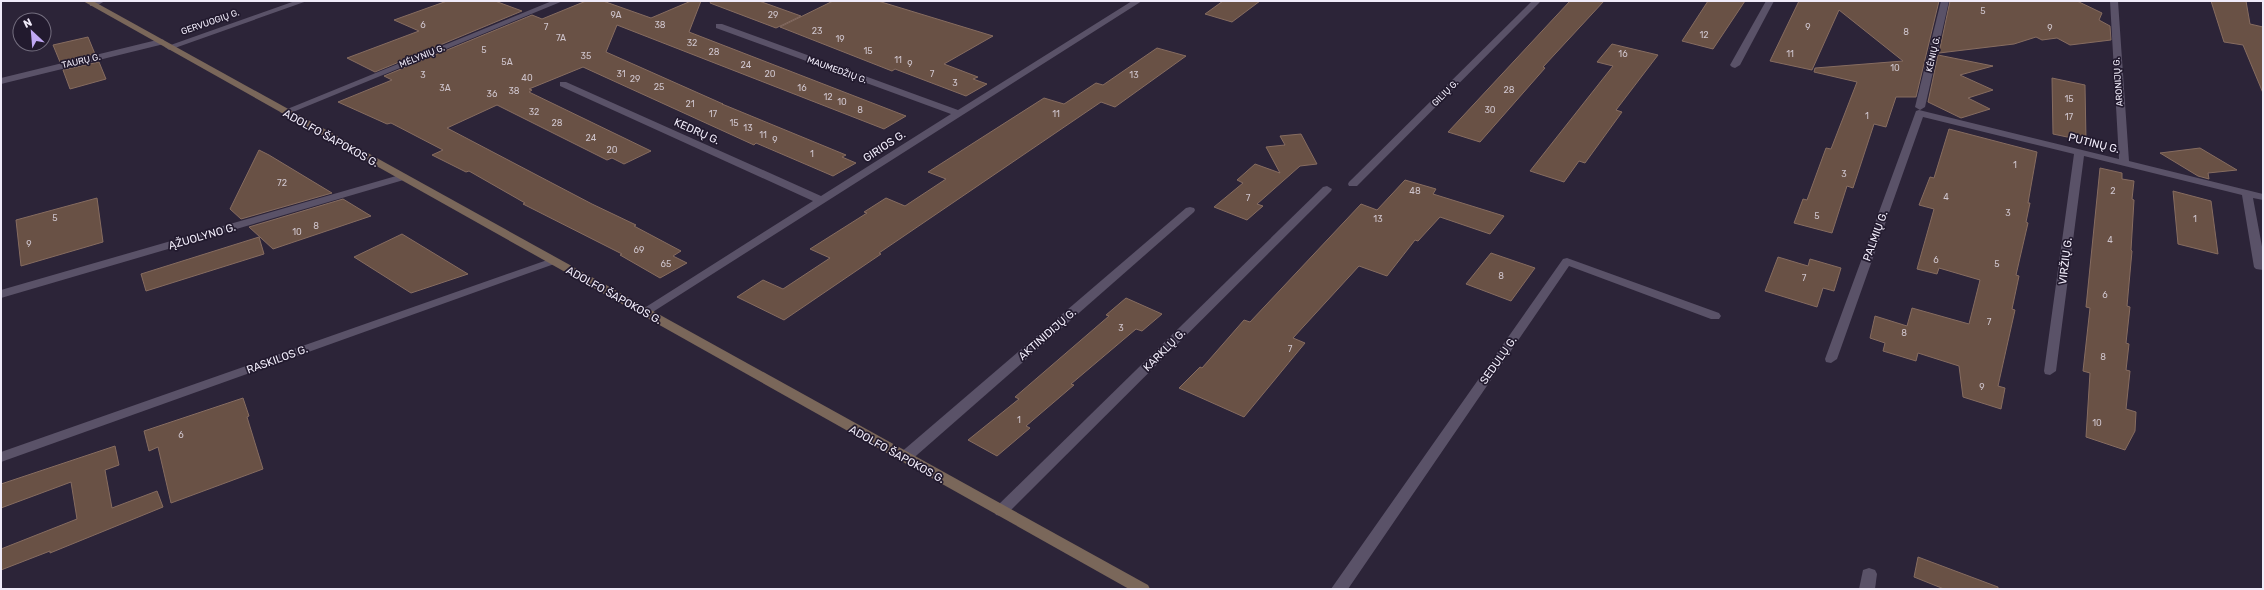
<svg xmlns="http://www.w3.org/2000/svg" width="2264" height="590" font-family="Rubik,sans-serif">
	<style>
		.building { fill: #695145; stroke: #866c60 }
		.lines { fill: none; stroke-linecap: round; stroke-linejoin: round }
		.street { fill: #5a5268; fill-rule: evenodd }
		.secondary { fill: #7a675a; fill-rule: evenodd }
		.labels { text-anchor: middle; stroke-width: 3.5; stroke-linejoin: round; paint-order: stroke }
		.number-label { font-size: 9px; fill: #cec4cc }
		.far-street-label { font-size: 9px; fill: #f0ebf9; stroke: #221a2e }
		.street-label { font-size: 11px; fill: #f0ebf9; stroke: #221a2e }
	</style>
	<rect width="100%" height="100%" fill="#2c2438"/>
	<g class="building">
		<path d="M 447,1 L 495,1 L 522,11 L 375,72 L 347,58 L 419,31 L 394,20 Z"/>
		<path d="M 586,1 L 603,1 L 651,18 L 691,1 L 701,1 L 689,32 L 906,116 L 884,129 L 617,25 L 606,52 L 723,104 L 722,104 L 846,155 L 842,157 L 856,163 L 833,176 L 756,143 L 754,145 L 583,67 L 529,89 L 532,90 L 529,92 L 651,151 L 624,164 L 612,158 L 607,160 L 497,105 L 447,128 L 592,204 L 636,225 L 634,226 L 681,251 L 673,256 L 687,263 L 660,278 L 620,255 L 622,254 L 523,204 L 525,203 L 469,171 L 466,172 L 432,155 L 443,150 L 391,123 L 387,124 L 338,102 L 392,80 L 384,76 L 532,15 L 542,19 Z"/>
		<path d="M 711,1 L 759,1 L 801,16 L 776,28 L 710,3 Z"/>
		<path d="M 833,1 L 878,1 L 993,36 L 944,64 L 978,77 L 973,79 L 987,84 L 966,96 L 895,69 L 892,71 L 780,27 Z"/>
		<path d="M 1223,1 L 1260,1 L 1232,22 L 1205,14 Z"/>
		<path d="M 1570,1 L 1604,1 L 1543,67 L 1545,68 L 1480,142 L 1448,132 Z"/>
		<path d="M 1708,1 L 1745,1 L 1713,49 L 1682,41 Z"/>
		<path d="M 1799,1 L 1939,1 L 1916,97 L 1896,97 L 1886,127 L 1874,124 L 1853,188 L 1847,186 L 1832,233 L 1794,223 L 1803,199 L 1807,200 L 1826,148 L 1831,149 L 1857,82 L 1814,72 L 1815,68 L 1903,61 L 1839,10 L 1812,70 L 1770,61 Z"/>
		<path d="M 1950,1 L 2077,1 L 2102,13 L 2099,20 L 2110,26 L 2111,40 L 2070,45 L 2057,38 L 2042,40 L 2036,37 L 2014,44 L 1939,53 Z"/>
		<path d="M 2211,1 L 2246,1 L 2250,24 L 2263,27 L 2263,93 L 2243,45 L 2224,42 Z"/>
		<path d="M 88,37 L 95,54 L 60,62 L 53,45 Z"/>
		<path d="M 1612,44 L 1658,55 L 1616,110 L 1622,112 L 1585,163 L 1579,161 L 1564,182 L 1530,171 L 1613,66 L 1597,62 Z"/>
		<path d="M 1157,48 L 1186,56 L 1115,107 L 1101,102 L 879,253 L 881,254 L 784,320 L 737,297 L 763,280 L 783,289 L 830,258 L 810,249 L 867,213 L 864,212 L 886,198 L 905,206 L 946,179 L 928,172 L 1044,98 L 1064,104 L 1096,83 L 1103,85 Z"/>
		<path d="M 1938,55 L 1993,66 L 1960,75 L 1993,90 L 1968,98 L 1990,109 L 1961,118 L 1928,102 Z"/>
		<path d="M 99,62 L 106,79 L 70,89 L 63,70 Z"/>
		<path d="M 2052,78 L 2085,85 L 2086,141 L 2053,134 Z"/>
		<path d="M 1949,129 L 2037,152 L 2028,203 L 2030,203 L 2026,222 L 2028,223 L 2016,275 L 2019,276 L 2012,309 L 2015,310 L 1998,386 L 2005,388 L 2001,409 L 1963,397 L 1959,366 L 1918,353 L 1916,361 L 1883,351 L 1885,343 L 1870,338 L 1875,316 L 1907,326 L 1912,308 L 1969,324 L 1980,280 L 1939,268 L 1937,274 L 1917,269 L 1934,209 L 1919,205 L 1930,177 L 1934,178 Z"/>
		<path d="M 1301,134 L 1317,164 L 1300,166 L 1257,204 L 1263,206 L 1247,220 L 1214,207 L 1243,183 L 1237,180 L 1255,164 L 1280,173 L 1266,147 L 1285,145 L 1280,136 Z"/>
		<path d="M 2200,148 L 2237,170 L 2208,173 L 2209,179 L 2198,176 L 2160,153 Z"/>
		<path d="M 259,150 L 269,155 L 332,193 L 241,219 L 230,209 Z"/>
		<path d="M 2100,168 L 2122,173 L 2122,179 L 2134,181 L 2132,199 L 2134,200 L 2131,250 L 2132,251 L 2127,306 L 2130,307 L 2126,343 L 2129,344 L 2126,370 L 2130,371 L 2126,409 L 2136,412 L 2135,431 L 2125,450 L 2086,437 L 2090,373 L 2083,371 L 2090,308 L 2086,307 Z"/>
		<path d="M 1405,180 L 1436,189 L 1433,194 L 1504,216 L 1490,234 L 1440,217 L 1418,241 L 1415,240 L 1387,276 L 1359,266 L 1293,338 L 1305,343 L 1244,417 L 1179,388 L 1200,367 L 1202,368 L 1244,320 L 1250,322 L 1361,204 L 1377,210 Z"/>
		<path d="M 2173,191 L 2211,201 L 2218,254 L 2178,244 Z"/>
		<path d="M 97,198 L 103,242 L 21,266 L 16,220 Z"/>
		<path d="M 343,199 L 371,216 L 273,249 L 249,227 Z"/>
		<path d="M 402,234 L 468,274 L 411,293 L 354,257 Z"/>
		<path d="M 259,237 L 264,254 L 146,291 L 141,274 Z"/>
		<path d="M 1491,253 L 1535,268 L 1511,301 L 1466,284 Z"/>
		<path d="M 1778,257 L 1808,266 L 1810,259 L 1841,268 L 1834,291 L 1823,288 L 1817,307 L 1765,291 Z"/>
		<path d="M 1126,298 L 1162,314 L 1142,331 L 1136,329 L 1071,384 L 1074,385 L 1026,426 L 1030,428 L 997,456 L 968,440 L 1019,399 L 1015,397 L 1109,316 L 1106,315 Z"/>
		<path d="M 243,398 L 249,416 L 247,417 L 263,469 L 171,503 L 158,447 L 149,451 L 144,431 Z"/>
		<path d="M 115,446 L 119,465 L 105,470 L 112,508 L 157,491 L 163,507 L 50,553 L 50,551 L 1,570 L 1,549 L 77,519 L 71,482 L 1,508 L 1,484 Z"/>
		<path d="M 1918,557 L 1998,587 L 1998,589 L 1944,589 L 1914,577 Z"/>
	</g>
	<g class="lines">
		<g class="street">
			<path d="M 93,1 L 105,1 L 96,6 L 90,6 L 90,2 Z"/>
			<path d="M 295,1 L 307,1 L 172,49 L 169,50 L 165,47 Z"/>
			<path d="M 552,1 L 563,1 L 288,114 L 285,115 L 280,112 Z"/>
			<path d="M 1132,1 L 1142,1 L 648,315 L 640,315 L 638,312 L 813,201 L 560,86 L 560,82 L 566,82 L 821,196 L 951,114 L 716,28 L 716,24 L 722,24 L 958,110 Z"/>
			<path d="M 1532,1 L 1541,1 L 1357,186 L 1349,186 L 1348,184 L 1349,182 Z"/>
			<path d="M 1766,1 L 1774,1 L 1740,65 L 1735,68 L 1732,67 L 1730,65 Z"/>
			<path d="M 1941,1 L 1949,1 L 1925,107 L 1920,110 L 1915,107 Z"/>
			<path d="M 2110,1 L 2118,1 L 2129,161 L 2263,194 L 2263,200 L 2253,198 L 2263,252 L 2263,270 L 2256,269 L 2254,267 L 2242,195 L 2084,156 L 2056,371 L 2050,375 L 2045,374 L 2044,371 L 2074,154 L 1923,117 L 1837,359 L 1831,363 L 1826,362 L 1825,359 L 1916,111 L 1919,110 L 2119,159 Z"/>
			<path d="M 161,39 L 164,40 L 164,44 L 1,84 L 1,78 Z"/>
			<path d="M 403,174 L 407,175 L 408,177 L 407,179 L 1,298 L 1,290 Z"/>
			<path d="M 1327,186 L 1332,189 L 1331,191 L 1006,515 L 1001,516 L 996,515 L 994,511 L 996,507 L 1323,187 Z"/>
			<path d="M 1190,207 L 1194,208 L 1195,210 L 1194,212 L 909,462 L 899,462 L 897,458 L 899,454 L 1186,208 Z"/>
			<path d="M 553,258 L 559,261 L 557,263 L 1,462 L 1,452 Z"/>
			<path d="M 1567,258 L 1719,313 L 1721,316 L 1719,319 L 1711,319 L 1569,266 L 1348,589 L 1331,589 L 1563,259 Z"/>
			<path d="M 1869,568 L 1875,570 L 1877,574 L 1875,589 L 1859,589 L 1863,570 Z"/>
		</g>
		<path class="secondary" d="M 83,1 L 93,1 L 1148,585 L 1150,589 L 1129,589 Z"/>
	</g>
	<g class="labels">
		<g class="number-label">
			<text x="1983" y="14">5</text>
			<text x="616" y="18">9A</text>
			<text x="773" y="18">29</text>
			<text x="423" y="28">6</text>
			<text x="660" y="28">38</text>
			<text x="546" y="30">7</text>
			<text x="1808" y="30">9</text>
			<text x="2050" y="31">9</text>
			<text x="817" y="34">23</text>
			<text x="1906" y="35">8</text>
			<text x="1704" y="38">12</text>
			<text x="561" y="41">7A</text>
			<text x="840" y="42">19</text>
			<text x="692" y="46">32</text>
			<text x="484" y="53">5</text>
			<text x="868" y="54">15</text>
			<text x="714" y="55">28</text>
			<text x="1623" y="57">16</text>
			<text x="1790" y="57">11</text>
			<text x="586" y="59">35</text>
			<text x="898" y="63">11</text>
			<text x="507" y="65">5A</text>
			<text x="910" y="67">9</text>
			<text x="746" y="68">24</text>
			<text x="1895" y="71">10</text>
			<text x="621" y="77">31</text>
			<text x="770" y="77">20</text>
			<text x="932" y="77">7</text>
			<text x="423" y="78">3</text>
			<text x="1134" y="78">13</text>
			<text x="527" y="81">40</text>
			<text x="635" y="82">29</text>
			<text x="955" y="86">3</text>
			<text x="659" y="90">25</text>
			<text x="445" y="91">3A</text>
			<text x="802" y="91">16</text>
			<text x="1509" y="93">28</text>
			<text x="514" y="94">38</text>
			<text x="492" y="97">36</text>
			<text x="828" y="100">12</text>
			<text x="2069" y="102">15</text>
			<text x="842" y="105">10</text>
			<text x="690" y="107">21</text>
			<text x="860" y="113">8</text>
			<text x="1490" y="113">30</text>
			<text x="534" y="115">32</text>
			<text x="713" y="117">17</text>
			<text x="1056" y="117">11</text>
			<text x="1867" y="119">1</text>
			<text x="2069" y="120">17</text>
			<text x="557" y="126">28</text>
			<text x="734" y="126">15</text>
			<text x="748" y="131">13</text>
			<text x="763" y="138">11</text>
			<text x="591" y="141">24</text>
			<text x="775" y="143">9</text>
			<text x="612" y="153">20</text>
			<text x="812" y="157">1</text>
			<text x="2015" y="168">1</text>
			<text x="1844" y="177">3</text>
			<text x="282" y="186">72</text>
			<text x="1415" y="194">48</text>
			<text x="2113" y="194">2</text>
			<text x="1946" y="200">4</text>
			<text x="1248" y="201">7</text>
			<text x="2008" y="216">3</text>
			<text x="1817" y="219">5</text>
			<text x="55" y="221">5</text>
			<text x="1378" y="222">13</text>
			<text x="2195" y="222">1</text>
			<text x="316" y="229">8</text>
			<text x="297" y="235">10</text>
			<text x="2110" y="243">4</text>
			<text x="29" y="247">9</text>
			<text x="639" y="253">69</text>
			<text x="1936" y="263">6</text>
			<text x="666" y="267">65</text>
			<text x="1997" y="267">5</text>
			<text x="1501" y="279">8</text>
			<text x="1804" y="281">7</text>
			<text x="2105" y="298">6</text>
			<text x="1989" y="325">7</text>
			<text x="1121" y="331">3</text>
			<text x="1904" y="336">8</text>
			<text x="1290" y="352">7</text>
			<text x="2103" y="360">8</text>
			<text x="1982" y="390">9</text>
			<text x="1019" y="423">1</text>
			<text x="2097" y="426">10</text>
			<text x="181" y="438">6</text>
		</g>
		<g class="far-street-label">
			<text transform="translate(210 22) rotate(-19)" y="3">GERVUOGIŲ G.</text>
			<text transform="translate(1933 54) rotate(-77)" y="3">KĖNIŲ G.</text>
			<text transform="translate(422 56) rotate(-22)" y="3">MĖLYNIŲ G.</text>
			<text transform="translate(81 61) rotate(-13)" y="3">TAURŲ G.</text>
			<text transform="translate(837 70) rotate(20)" y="3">MAUMEDŽIŲ G.</text>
			<text transform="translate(2118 82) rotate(-94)" y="3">ARONIJŲ G.</text>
			<text transform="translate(1445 93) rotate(-45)" y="3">GILIŲ G.</text>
		</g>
		<g class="street-label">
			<text transform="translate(697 131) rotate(24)" y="4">KEDRŲ G.</text>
			<text transform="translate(331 138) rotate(29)" y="4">ADOLFO ŠAPOKOS G.</text>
			<text transform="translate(2094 143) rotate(14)" y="4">PUTINŲ G.</text>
			<text transform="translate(884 146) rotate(-33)" y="4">GIRIOS G.</text>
			<text transform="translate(202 236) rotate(-16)" y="4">ĄŽUOLYNO G.</text>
			<text transform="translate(1875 236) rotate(-70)" y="4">PALMIŲ G.</text>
			<text transform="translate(2065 261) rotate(-83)" y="4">VIRŽIŲ G.</text>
			<text transform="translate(614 295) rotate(29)" y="4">ADOLFO ŠAPOKOS G.</text>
			<text transform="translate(1047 334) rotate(-41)" y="4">AKTINIDIJŲ G.</text>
			<text transform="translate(1164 350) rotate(-45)" y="4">KARKLŲ G.</text>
			<text transform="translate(277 359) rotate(-20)" y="4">RASKILOS G.</text>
			<text transform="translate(1498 360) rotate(-55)" y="4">SEDULŲ G.</text>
			<text transform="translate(897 454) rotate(29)" y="4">ADOLFO ŠAPOKOS G.</text>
		</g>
	</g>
	<rect width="2264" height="590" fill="none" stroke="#f0ebf9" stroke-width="4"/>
	<g transform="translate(32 32) rotate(334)"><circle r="19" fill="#221a2e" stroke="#746e7f"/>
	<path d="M0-3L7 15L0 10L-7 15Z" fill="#c0a8f4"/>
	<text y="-6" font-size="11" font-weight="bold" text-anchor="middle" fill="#f0ebf9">N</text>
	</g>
</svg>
